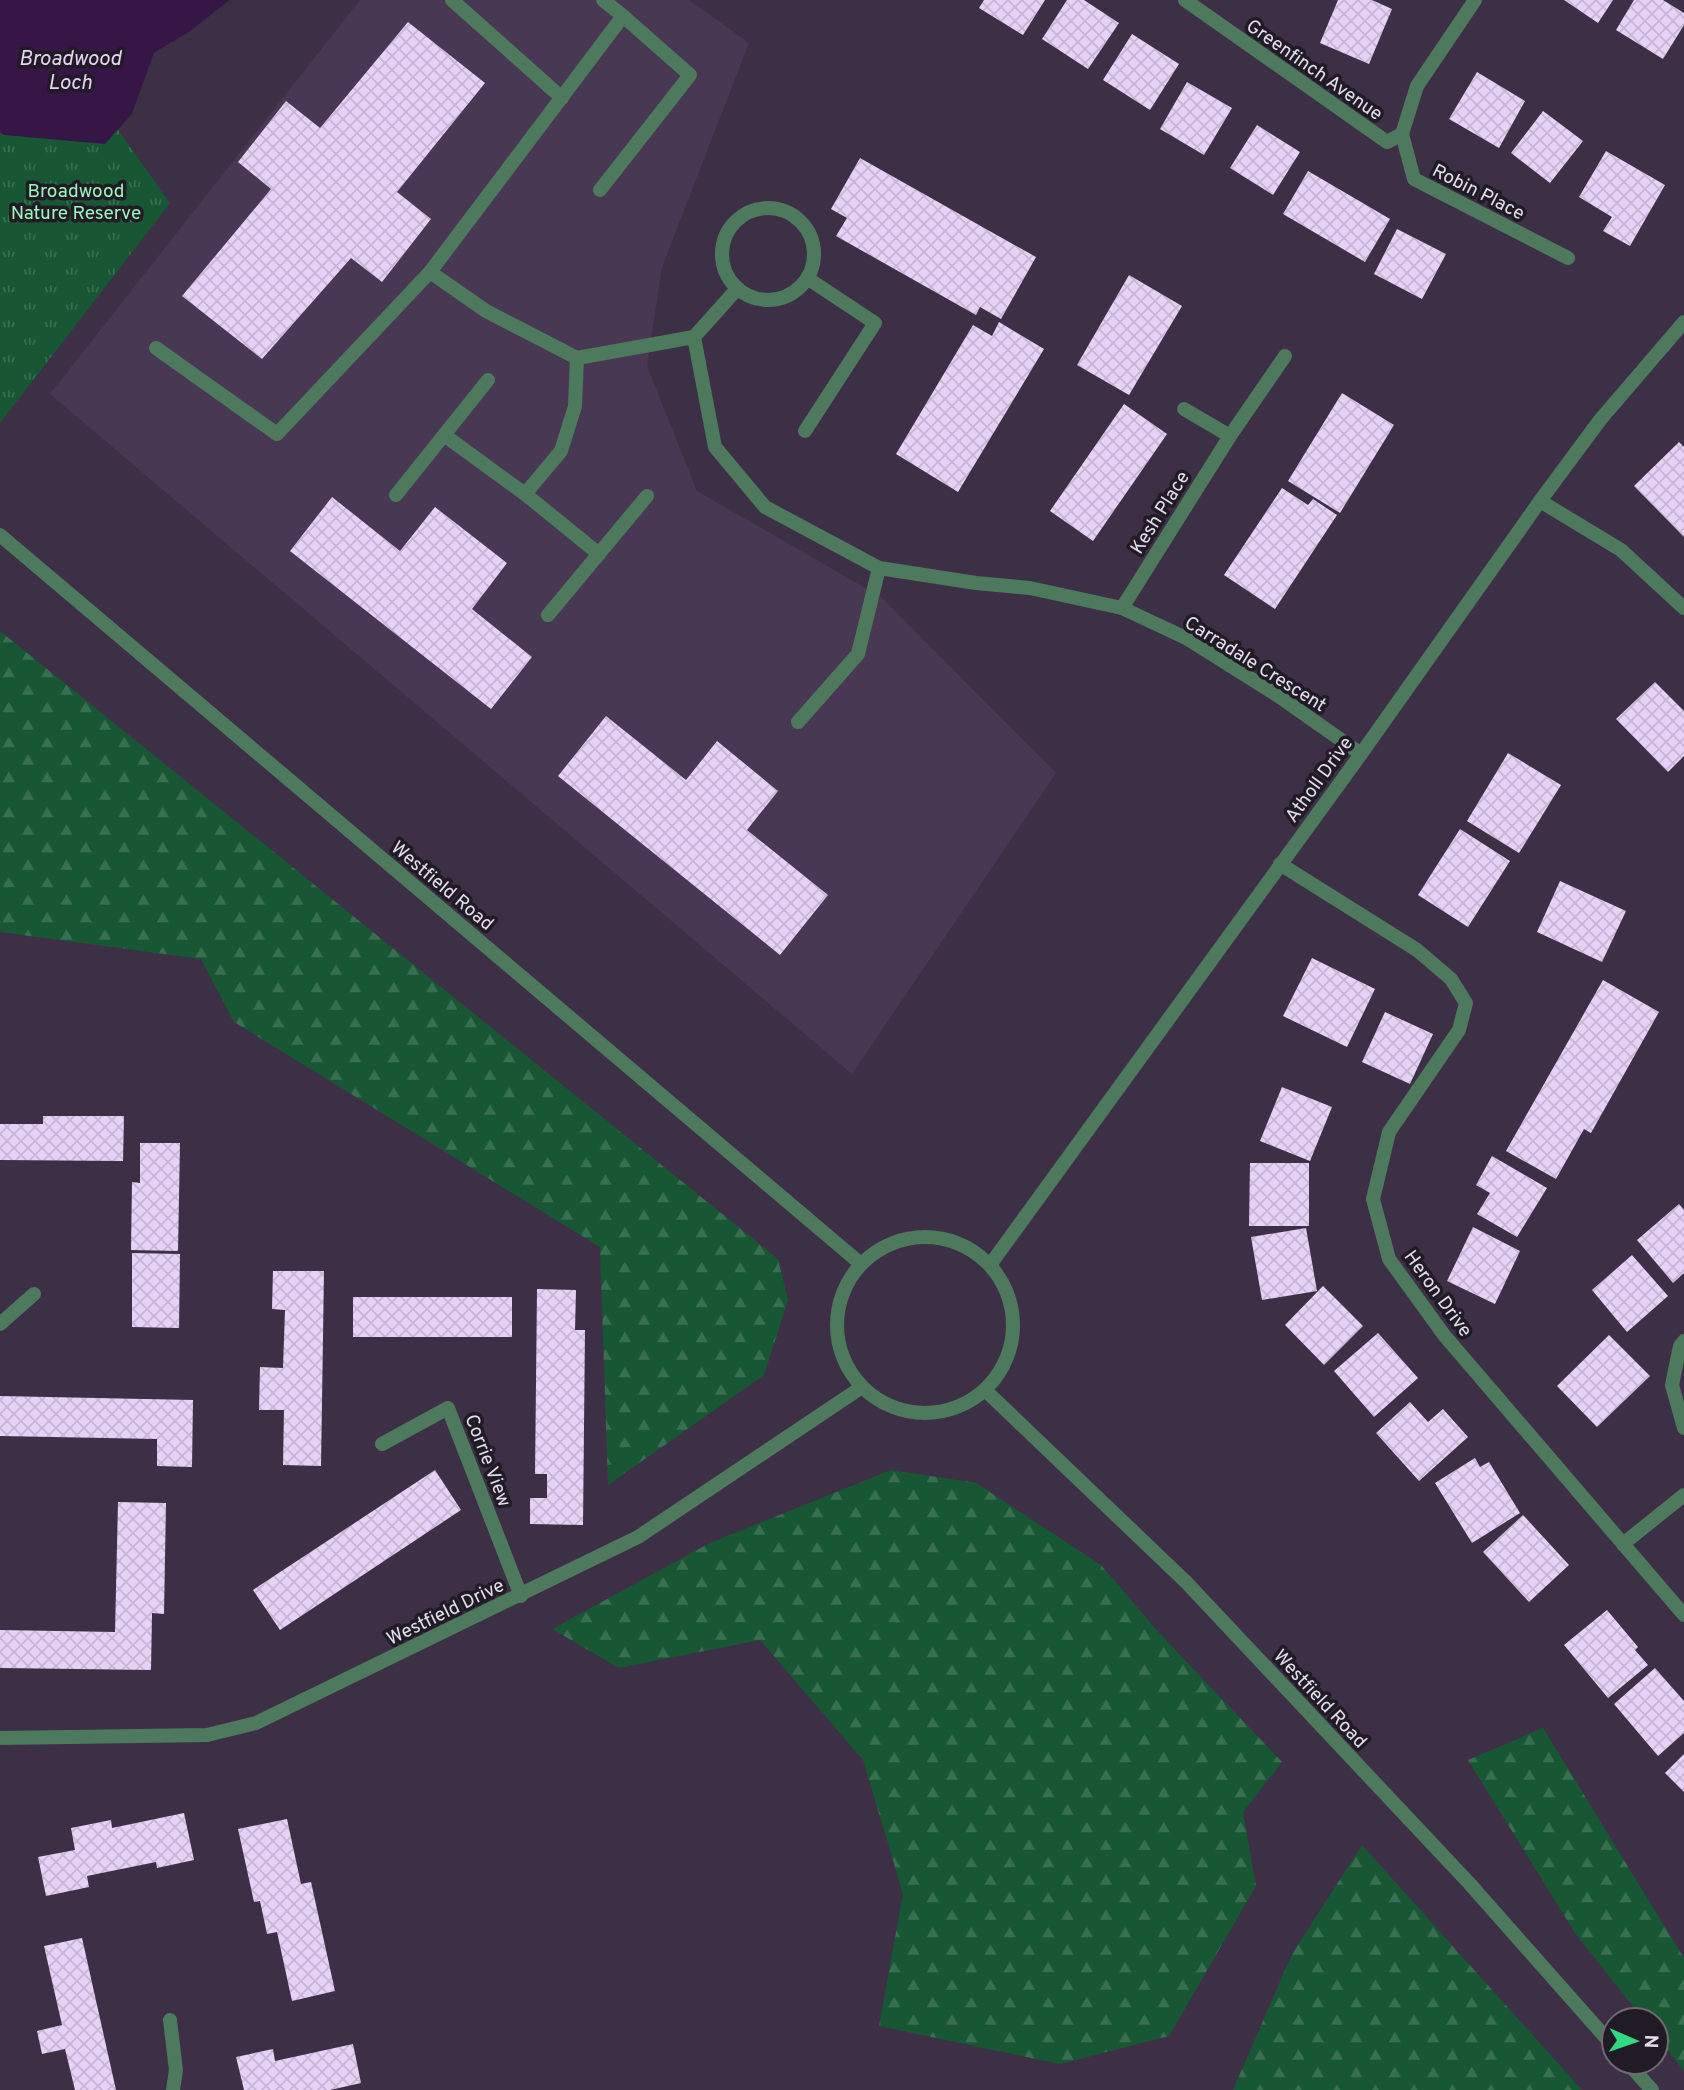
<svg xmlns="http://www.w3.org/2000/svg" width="1684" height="2090" font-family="Overpass,sans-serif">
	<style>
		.built { fill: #483853 }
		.forest { fill: url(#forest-firs) }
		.park { fill: url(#park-tufts) }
		.water { fill: #351647 }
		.building { fill: url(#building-cross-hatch) }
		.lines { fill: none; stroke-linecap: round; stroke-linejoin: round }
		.service { stroke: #4d7a5d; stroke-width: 14 }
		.minor { stroke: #4d7a5d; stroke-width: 14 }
		.tertiary { stroke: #4d7a5d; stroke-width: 14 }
		.labels { text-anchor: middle; stroke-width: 7; stroke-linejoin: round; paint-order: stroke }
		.street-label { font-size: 19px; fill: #e5ddeb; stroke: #211b25 }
		.park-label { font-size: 19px; fill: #9af6ba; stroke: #211b25 }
		.water-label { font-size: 21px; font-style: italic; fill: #e7d4f5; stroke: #211b25 }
	</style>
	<defs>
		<pattern id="forest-firs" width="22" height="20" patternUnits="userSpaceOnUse" patternTransform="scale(1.75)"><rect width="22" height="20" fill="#175733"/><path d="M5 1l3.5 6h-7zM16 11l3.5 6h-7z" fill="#396f51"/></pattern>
		<pattern id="park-tufts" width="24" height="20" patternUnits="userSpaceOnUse" patternTransform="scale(1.75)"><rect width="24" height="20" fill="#175733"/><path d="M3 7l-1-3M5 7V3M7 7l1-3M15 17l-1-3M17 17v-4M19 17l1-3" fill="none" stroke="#396f51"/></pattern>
		<pattern id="building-cross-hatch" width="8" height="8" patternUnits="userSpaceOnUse" patternTransform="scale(1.75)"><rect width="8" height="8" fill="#e7d2f7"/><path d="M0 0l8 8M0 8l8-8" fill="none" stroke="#c7b5d4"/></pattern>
	</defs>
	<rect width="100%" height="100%" fill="#3d3046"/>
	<path class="built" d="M 360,0 L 689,0 L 749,43 L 662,267 L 647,366 L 697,491 L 881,597 L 1056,773 L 852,1074 L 50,394 Z"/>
	<g class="forest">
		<path d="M 0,631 L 778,1259 L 788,1300 L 764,1375 L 608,1485 L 600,1247 L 234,1022 L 201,959 L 0,932 Z"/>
		<path d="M 891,1470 L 976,1483 L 1101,1565 L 1160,1634 L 1282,1762 L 1243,1812 L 1256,1886 L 1169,2036 L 1060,2064 L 879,2026 L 903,1894 L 863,1760 L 760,1640 L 619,1668 L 552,1629 L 710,1543 Z"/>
		<path d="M 1543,1728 L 1684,1958 L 1684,2071 L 1656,2035 L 1656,2020 L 1644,2020 L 1575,1933 L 1468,1760 Z"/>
		<path d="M 1362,1845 L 1582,2090 L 1233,2090 L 1292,1954 Z"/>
	</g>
	<path class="park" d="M 0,0 L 230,0 L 189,32 L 154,53 L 132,114 L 118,130 L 170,203 L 0,423 Z"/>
	<path class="water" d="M 0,0 L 230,0 L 189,32 L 154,53 L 132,114 L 105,144 L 4,135 L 0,132 Z"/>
	<g class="building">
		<path d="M 984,0 L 1045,0 L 1023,35 L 979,8 Z"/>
		<path d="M 1067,0 L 1084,0 L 1119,23 L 1088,69 L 1042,39 Z"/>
		<path d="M 1338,0 L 1372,0 L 1392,9 L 1369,64 L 1320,43 Z"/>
		<path d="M 1564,0 L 1613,0 L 1598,23 Z"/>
		<path d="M 1634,0 L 1663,0 L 1684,13 L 1684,25 L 1663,59 L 1616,30 Z"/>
		<path d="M 408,22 L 485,83 L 397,192 L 431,219 L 382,282 L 351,258 L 262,359 L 182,296 L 271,189 L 238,162 L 286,101 L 320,128 Z"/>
		<path d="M 1132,34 L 1179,64 L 1150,110 L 1103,80 Z"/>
		<path d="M 1477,72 L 1525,101 L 1499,148 L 1449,119 Z"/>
		<path d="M 1187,82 L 1232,108 L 1204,155 L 1160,129 Z"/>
		<path d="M 1543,111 L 1583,141 L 1550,183 L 1511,153 Z"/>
		<path d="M 1257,125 L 1300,152 L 1273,195 L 1230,168 Z"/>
		<path d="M 1606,151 L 1665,185 L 1630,246 L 1603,231 L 1612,217 L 1579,197 Z"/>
		<path d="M 860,158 L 1036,257 L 1001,319 L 980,307 L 976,315 L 836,236 L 847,218 L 831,209 Z"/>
		<path d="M 1308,171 L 1390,219 L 1365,262 L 1283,214 Z"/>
		<path d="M 1397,229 L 1446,254 L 1422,299 L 1374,274 Z"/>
		<path d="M 1129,275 L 1182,306 L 1129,395 L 1077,365 Z"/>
		<path d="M 999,322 L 1044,349 L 958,492 L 896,454 L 973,325 L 992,336 Z"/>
		<path d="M 1342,393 L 1394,425 L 1340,513 L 1288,481 Z"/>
		<path d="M 1124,404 L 1167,434 L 1093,541 L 1050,511 Z"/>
		<path d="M 1679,442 L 1684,447 L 1684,537 L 1634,486 Z"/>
		<path d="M 1282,488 L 1308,505 L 1313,499 L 1337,515 L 1275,609 L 1224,575 Z"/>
		<path d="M 332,497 L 400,551 L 435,507 L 507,563 L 472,609 L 532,657 L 491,709 L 290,551 Z"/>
		<path d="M 1655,682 L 1684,711 L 1684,756 L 1668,772 L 1616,719 Z"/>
		<path d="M 606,716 L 686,780 L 717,741 L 778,791 L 747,830 L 828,895 L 780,955 L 558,776 Z"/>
		<path d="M 1508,753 L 1561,785 L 1519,853 L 1467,821 Z"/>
		<path d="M 1460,829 L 1510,861 L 1468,927 L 1418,895 Z"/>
		<path d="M 1560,881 L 1626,911 L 1602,962 L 1537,932 Z"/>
		<path d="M 1312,958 L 1375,989 L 1347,1047 L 1283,1016 Z"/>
		<path d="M 1603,980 L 1659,1012 L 1591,1133 L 1584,1129 L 1556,1179 L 1506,1151 Z"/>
		<path d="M 1385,1012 L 1433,1034 L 1410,1084 L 1362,1062 Z"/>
		<path d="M 1282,1087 L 1332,1107 L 1310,1161 L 1260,1141 Z"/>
		<path d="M 43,1116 L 124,1116 L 123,1161 L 0,1160 L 0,1124 L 43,1124 Z"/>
		<path d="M 140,1143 L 180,1143 L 178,1251 L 131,1250 L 132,1182 L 140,1183 Z"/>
		<path d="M 1492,1156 L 1547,1188 L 1517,1237 L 1477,1214 L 1490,1193 L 1476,1185 Z"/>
		<path d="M 1250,1163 L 1309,1163 L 1309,1226 L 1249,1226 Z"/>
		<path d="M 1679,1204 L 1684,1210 L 1684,1273 L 1673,1283 L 1637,1240 Z"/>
		<path d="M 1473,1227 L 1520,1251 L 1495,1304 L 1447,1281 Z"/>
		<path d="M 1306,1228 L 1317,1291 L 1262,1300 L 1251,1237 Z"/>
		<path d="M 132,1253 L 180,1254 L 179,1328 L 132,1327 Z"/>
		<path d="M 1632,1255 L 1668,1296 L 1627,1332 L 1592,1290 Z"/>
		<path d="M 273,1271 L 324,1271 L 321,1466 L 283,1465 L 284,1410 L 259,1410 L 260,1367 L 283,1368 L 285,1310 L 272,1309 Z"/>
		<path d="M 1323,1286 L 1363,1326 L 1324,1365 L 1285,1325 Z"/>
		<path d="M 537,1289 L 576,1290 L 575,1330 L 585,1330 L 583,1525 L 530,1524 L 530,1498 L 547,1498 L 547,1474 L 535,1474 Z"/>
		<rect x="353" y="1297" width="159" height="40"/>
		<path d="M 1378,1333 L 1418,1378 L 1374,1417 L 1334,1371 Z"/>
		<path d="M 1609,1335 L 1650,1376 L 1597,1427 L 1557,1386 Z"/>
		<path d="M 0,1396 L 193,1400 L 192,1467 L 157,1466 L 157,1439 L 0,1436 Z"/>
		<path d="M 1410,1402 L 1428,1422 L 1443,1409 L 1468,1437 L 1419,1481 L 1376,1433 Z"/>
		<path d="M 1475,1458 L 1480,1467 L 1489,1462 L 1520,1513 L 1472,1543 L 1435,1483 Z"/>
		<path d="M 435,1470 L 461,1510 L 280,1630 L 253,1590 Z"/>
		<path d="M 118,1502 L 166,1503 L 164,1614 L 152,1613 L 151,1670 L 0,1668 L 0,1630 L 115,1632 Z"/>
		<path d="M 1523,1515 L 1569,1565 L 1529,1602 L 1483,1552 Z"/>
		<path d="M 1607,1610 L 1638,1647 L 1635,1650 L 1648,1665 L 1608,1698 L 1564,1645 Z"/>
		<path d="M 1655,1668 L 1684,1701 L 1684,1733 L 1658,1756 L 1614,1704 Z"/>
		<path d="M 1684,1754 L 1684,1792 L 1665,1773 Z"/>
		<path d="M 184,1813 L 194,1860 L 157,1868 L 156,1862 L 87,1876 L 89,1887 L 46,1896 L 38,1857 L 75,1850 L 71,1828 L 111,1820 L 112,1828 Z"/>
		<path d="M 287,1819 L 301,1884 L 311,1882 L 335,1991 L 292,2001 L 277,1932 L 267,1934 L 260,1901 L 254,1902 L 238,1829 Z"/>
		<path d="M 82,1938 L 116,2090 L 75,2090 L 65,2049 L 42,2054 L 37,2031 L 62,2025 L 44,1946 Z"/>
		<path d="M 353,2044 L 361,2083 L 330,2090 L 244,2090 L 236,2057 L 273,2049 L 275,2061 Z"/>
	</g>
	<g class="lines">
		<g class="service">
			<path d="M 452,0 L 562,98"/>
			<path d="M 603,0 L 623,16 L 430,272 L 486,311 L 577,358 L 694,337"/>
			<path d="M 600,190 L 690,75 L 623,16"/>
			<path d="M 156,348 L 277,434 L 430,272"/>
			<path d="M 577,358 L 575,406 L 561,451 L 525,494 L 599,554"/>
			<path d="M 805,431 L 875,323 L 807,278"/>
			<path d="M 444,435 L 525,494"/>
			<path d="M 396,495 L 488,380"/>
			<path d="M 548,615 L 647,496"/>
			<path d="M 798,722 L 858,654 L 879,568"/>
			<path d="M 1684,1341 L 1680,1346 L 1672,1385 L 1684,1428"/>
			<path d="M 1623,1544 L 1684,1495"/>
		</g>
		<g class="minor">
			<path d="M 1185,0 L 1387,142 L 1402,134 L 1417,86 L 1475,0"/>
			<path d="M 1402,134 L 1414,179 L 1568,258"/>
			<circle cx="768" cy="254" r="46"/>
			<path d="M 737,289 L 694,337 L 715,447 L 765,507 L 879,568 L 976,583 L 1030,588 L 1122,608 L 1188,639 L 1280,697 L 1361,754"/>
			<path d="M 1184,409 L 1230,436"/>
			<path d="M 1540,501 L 1621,550 L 1684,608"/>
			<path d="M 1122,608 L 1230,436 L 1285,356"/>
			<path d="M 1280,864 L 1417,950 L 1451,979 L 1466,1003 L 1459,1030 L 1389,1132 L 1373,1199 L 1389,1259 L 1444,1335 L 1684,1615"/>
			<path d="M 990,1265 L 1361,754 L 1540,501 L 1600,420 L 1684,322"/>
			<path d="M 0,1324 L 34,1294"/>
			<path d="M 382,1444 L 448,1408 L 521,1596"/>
			<path d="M 170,2020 L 176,2070 L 173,2090"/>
		</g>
		<g class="tertiary">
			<path d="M 0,535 L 861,1264"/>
			<circle cx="925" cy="1325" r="88"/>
			<path d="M 985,1390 L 1186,1582 L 1469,1883 L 1614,2047"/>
			<path d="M 0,1738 L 207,1735 L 256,1723 L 638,1537 L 862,1387"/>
			<path d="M 1627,2062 L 1652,2090"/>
		</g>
	</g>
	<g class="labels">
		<g class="street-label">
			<text transform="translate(1315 69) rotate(35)" y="7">Greenfinch Avenue</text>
			<text transform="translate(1479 191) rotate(27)" y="7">Robin Place</text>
			<text transform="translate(1159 512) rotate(-58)" y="7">Kesh Place</text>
			<text transform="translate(1256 663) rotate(32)" y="7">Carradale Crescent</text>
			<text transform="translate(1318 779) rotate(-54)" y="7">Atholl Drive</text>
			<text transform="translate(443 885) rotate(40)" y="7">Westfield Road</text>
			<text transform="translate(1439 1293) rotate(54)" y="7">Heron Drive</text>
			<text transform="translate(489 1460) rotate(69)" y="7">Corrie View</text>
			<text transform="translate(445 1611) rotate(-26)" y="7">Westfield Drive</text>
			<text transform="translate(1321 1698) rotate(47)" y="7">Westfield Road</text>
		</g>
		<g class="park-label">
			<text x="76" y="197">Broadwood<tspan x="76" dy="22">Nature Reserve</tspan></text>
		</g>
		<g class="water-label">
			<text x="70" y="65">Broadwood<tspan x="70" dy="24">Loch</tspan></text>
		</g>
	</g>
	<g transform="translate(1635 2041) rotate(92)"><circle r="33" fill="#211b25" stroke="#6f6974" stroke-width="2"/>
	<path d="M0-5L12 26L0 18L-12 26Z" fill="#32d882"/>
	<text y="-10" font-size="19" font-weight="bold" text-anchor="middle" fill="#e5ddeb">N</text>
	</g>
</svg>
